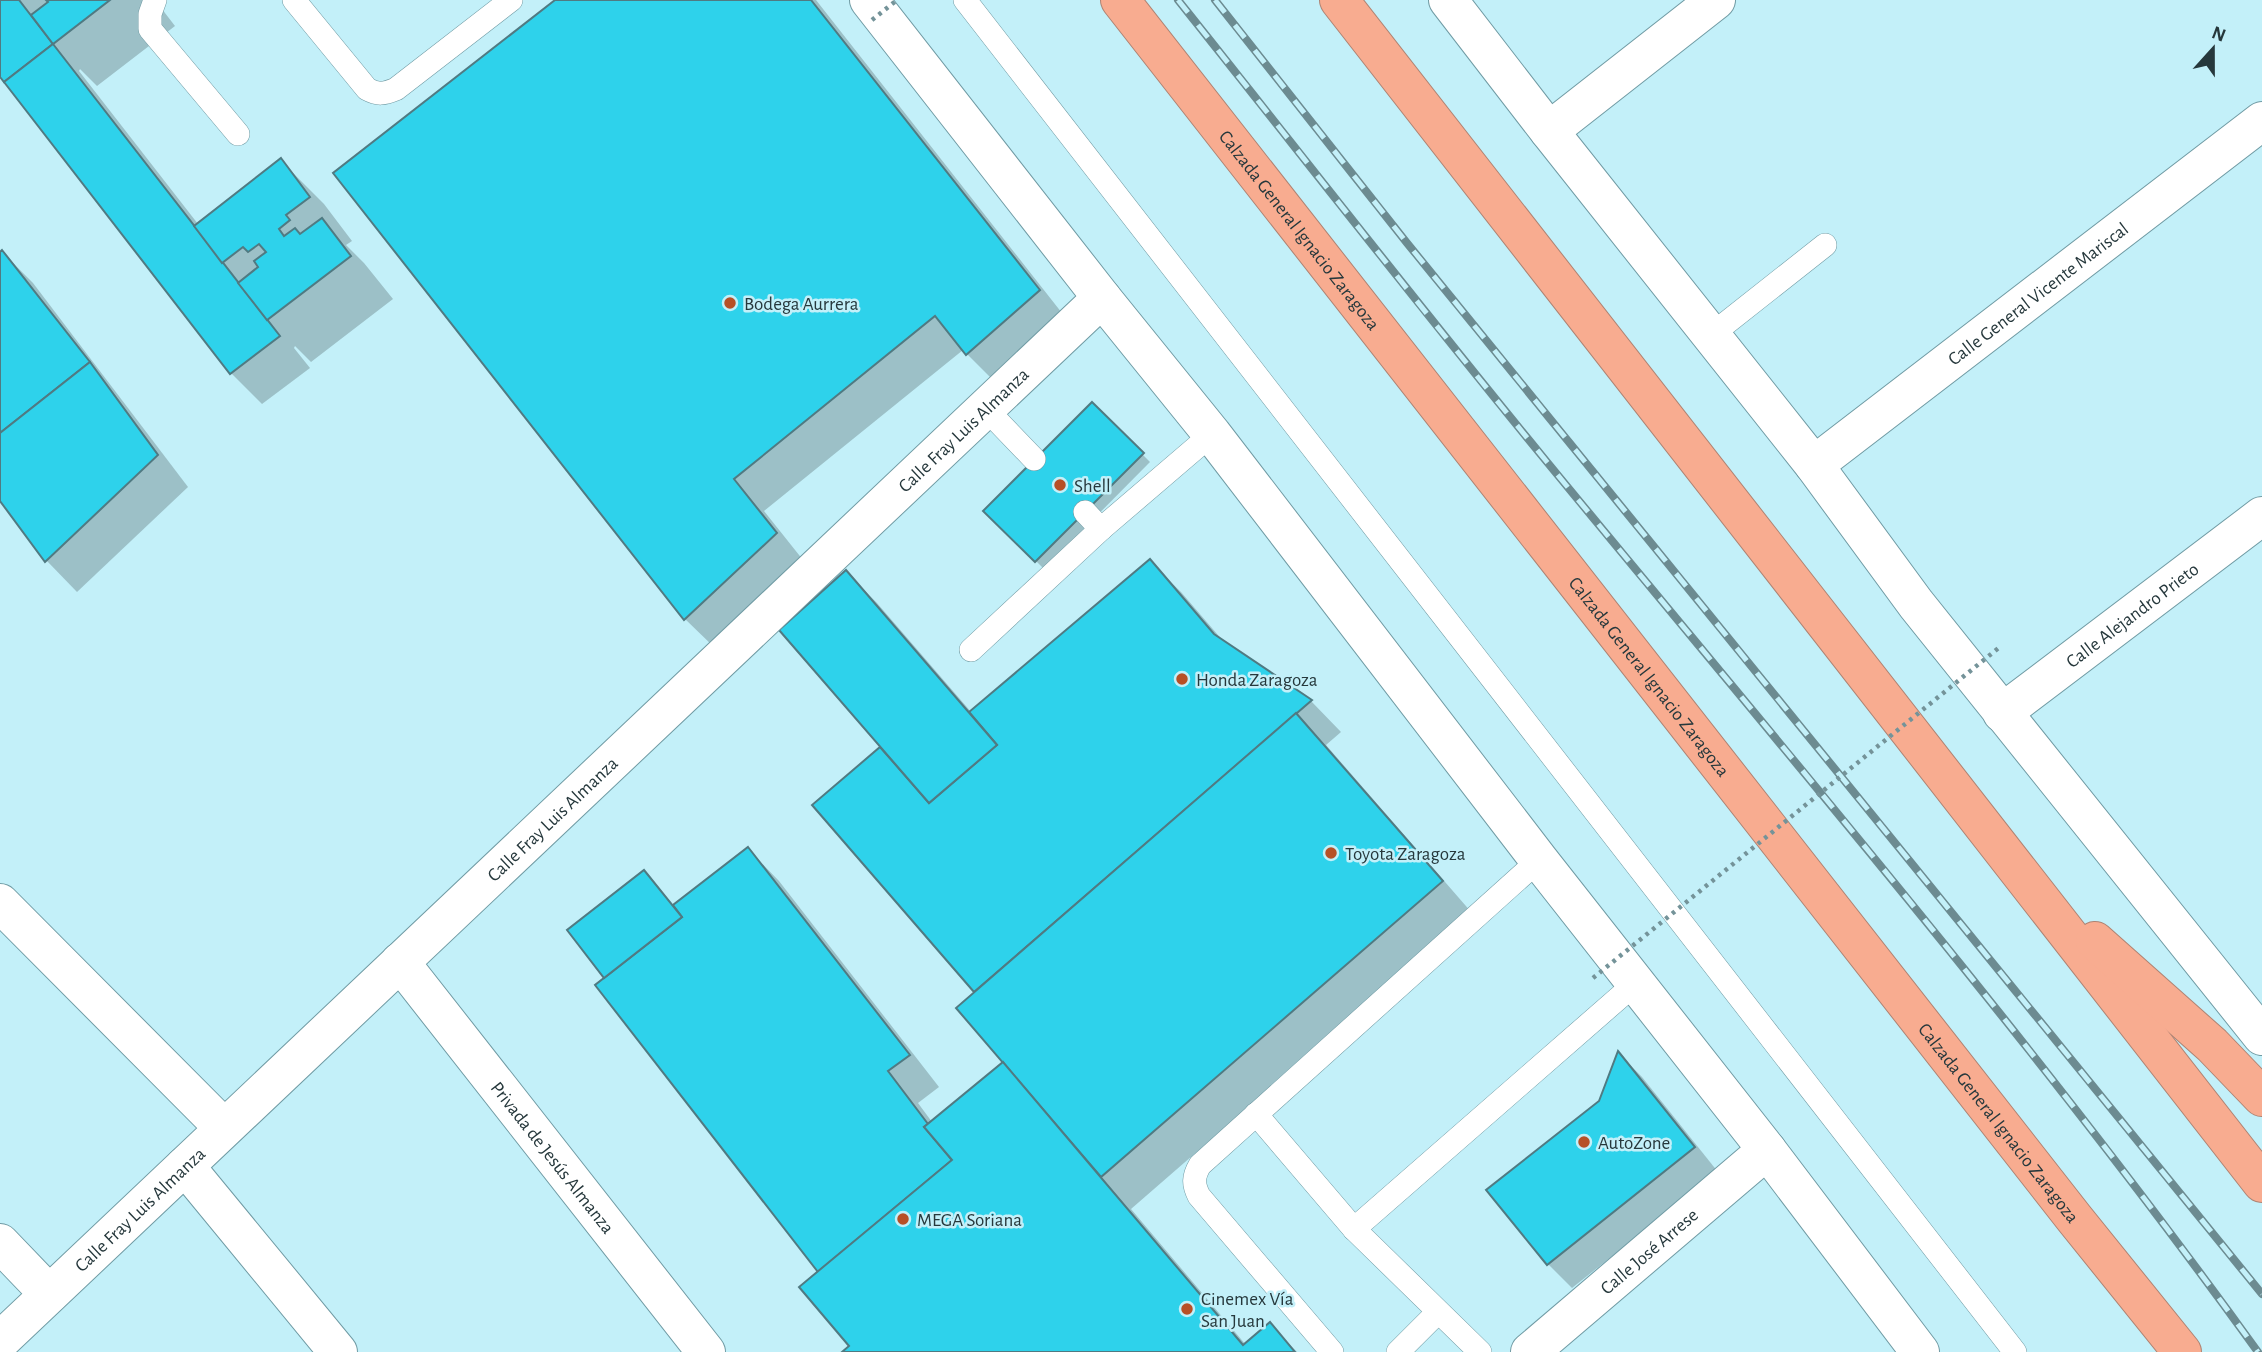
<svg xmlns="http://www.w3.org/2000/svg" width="2262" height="1352" font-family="'Alegreya Sans',sans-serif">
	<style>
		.shadow { fill: #0003 }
		.building { fill: #2ed2eb; stroke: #507a82; stroke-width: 2 }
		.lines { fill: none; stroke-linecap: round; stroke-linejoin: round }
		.lane-casing { stroke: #709ba4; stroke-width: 24 }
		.street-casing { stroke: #709ba4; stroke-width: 40 }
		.secondary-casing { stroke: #709ba4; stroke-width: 40 }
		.highway-casing { stroke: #ae8373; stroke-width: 40 }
		.lane { stroke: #fff; stroke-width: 23 }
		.street { stroke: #fff; stroke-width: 38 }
		.secondary { stroke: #fff; stroke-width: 38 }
		.highway { stroke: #f8ac90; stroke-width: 38 }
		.rail-casing { stroke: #6c8b91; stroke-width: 8 }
		.rail { stroke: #c3f0f9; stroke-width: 5; stroke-dasharray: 16; stroke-linecap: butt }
		.path-bridge { stroke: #749399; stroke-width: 4.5; stroke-dasharray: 3.5 5; stroke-linecap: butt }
		.poi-dot { fill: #b75026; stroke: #c3f0f9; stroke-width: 2.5 }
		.labels { text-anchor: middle; stroke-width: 5; stroke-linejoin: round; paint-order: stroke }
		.street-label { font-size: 19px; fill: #26383c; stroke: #c3f0f9 }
		.poi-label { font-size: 19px; fill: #26383c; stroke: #c3f0f9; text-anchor: start }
	</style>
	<rect width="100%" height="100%" fill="#c3f0f9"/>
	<g class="shadow">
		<path d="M 0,0 L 155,0 L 175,26 L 97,86 L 80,69 L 79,71 L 198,224 L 281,161 L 324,204 L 352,241 L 346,245 L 364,263 L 393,299 L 311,362 L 295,346 L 294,348 L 310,368 L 262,404 L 231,373 L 0,74 Z"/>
		<path d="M 558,0 L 816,0 L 1069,322 L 998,385 L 963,350 L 764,511 L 807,565 L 716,649 L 685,619 Z"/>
		<path d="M 2,252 L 33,283 L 188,487 L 77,592 L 47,561 L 0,498 L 0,254 Z"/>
		<path d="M 1092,404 L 1150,462 L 1044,569 L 986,511 Z"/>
		<path d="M 1149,561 L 1181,592 L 1224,642 L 1311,701 L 1341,732 L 1326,745 L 1472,913 L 1131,1209 L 1246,1345 L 1270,1325 L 1297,1352 L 845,1352 L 852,1347 L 820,1272 L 607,978 L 644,872 L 674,906 L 748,849 L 779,881 L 939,1087 L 918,1103 L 932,1122 L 1005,1062 L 977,992 L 815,805 L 883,747 L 846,572 L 877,603 L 972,713 Z"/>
		<path d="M 1619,1054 L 1642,1077 L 1718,1172 L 1572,1288 L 1548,1264 L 1601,1102 Z"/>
	</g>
	<g class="building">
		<path d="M 0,0 L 19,0 L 53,44 L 4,82 L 0,77 Z"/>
		<path d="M 46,0 L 110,0 L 53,44 L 31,15 L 48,2 Z"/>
		<path d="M 555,0 L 811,0 L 1040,290 L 966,355 L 935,316 L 734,479 L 777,533 L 684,620 L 333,173 Z"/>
		<path d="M 53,44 L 280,336 L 230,374 L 4,82 Z"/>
		<path d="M 281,158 L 310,197 L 286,215 L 290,220 L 279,229 L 284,236 L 295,228 L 300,234 L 322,218 L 351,256 L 267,320 L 238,283 L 258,267 L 254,261 L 266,252 L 259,244 L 248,252 L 243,247 L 222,263 L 194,226 Z"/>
		<path d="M 2,250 L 90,362 L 0,433 L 0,252 Z"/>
		<path d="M 90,362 L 158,455 L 45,562 L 0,501 L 0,433 Z"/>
		<path d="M 1092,402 L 1144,453 L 1035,562 L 983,511 Z"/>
		<path d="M 1150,559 L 1214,634 L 1312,700 L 974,992 L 812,805 L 880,747 L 929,803 L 997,745 L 969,712 Z"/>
		<path d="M 846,570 L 997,745 L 929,803 L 779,630 Z"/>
		<path d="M 1296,713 L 1443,881 L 1101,1177 L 956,1008 Z"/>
		<path d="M 748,847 L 910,1055 L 888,1071 L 928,1124 L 924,1127 L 952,1160 L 818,1272 L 595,985 L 682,917 L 673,905 Z"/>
		<path d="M 644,870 L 682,917 L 604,978 L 567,930 Z"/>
		<path d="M 1618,1051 L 1695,1147 L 1547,1265 L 1486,1190 L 1599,1101 Z"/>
		<path d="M 1003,1062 L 1243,1345 L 1270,1322 L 1295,1352 L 842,1352 L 849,1346 L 799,1287 L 952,1160 L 924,1127 Z"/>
	</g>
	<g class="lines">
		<g class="lane-casing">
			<g id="lane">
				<path d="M 155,0 L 150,14 L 150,29 L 238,134"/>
				<path d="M 294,0 L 367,89 C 378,95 384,94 396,89 L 511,0"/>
				<path d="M 965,0 L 2015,1352"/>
				<path d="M 1711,335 L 1825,245"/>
				<path d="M 985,408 L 1034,459"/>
				<path d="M 1085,512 L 1101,529 L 1212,434"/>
				<path d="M 971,650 L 1101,529"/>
				<path d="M 1256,1114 L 1354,1229 L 1480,1352"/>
				<path d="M 1354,1229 L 1637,982"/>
				<path d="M 1332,1352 L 1199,1196 C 1193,1184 1193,1177 1200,1165 L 1539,860"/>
				<path d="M 1398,1352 L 1438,1312"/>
			</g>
		</g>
		<g class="street-casing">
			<g id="street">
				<path d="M 1549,131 L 1716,0"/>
				<path id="s1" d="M 1814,465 L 2262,121"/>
				<path id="s2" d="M 2002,713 L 2262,516"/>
				<path d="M 0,903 L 224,1128"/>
				<path id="s3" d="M 400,962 L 706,1352"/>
				<path d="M 185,1166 L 338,1352"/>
				<path d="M 0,1243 L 49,1294"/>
				<path id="s4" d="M 0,1341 L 1102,298"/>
				<path id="s5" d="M 1530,1352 L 1767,1150"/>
			</g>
		</g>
		<g class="secondary-casing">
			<g id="secondary">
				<path d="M 869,0 L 1102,298 L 1212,434 L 1539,860 L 1767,1150 L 1920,1352"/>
				<path d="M 1448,0 L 1549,131 L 1814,465 L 1916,604 L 2262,1036"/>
			</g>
		</g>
		<g class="highway-casing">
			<g id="highway">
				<path id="s6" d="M 1120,0 L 2074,1218 L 2182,1352"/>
				<path d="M 1339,0 L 2262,1183"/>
				<path d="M 2095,941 L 2212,1045 L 2262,1097"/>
			</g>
		</g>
		<use href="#lane" class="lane"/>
		<use href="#street" class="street"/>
		<use href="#secondary" class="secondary"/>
		<use href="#highway" class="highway"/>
		<g class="rail-casing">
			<g id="rail">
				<path d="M 1178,0 C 1301,154 1422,310 1547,462 C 1788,755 2036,1044 2258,1352"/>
				<path d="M 1215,0 L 1407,243 L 2262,1294"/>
			</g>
		</g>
		<use href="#rail" class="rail"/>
		<g class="path-bridge">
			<path d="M 872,20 L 897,0"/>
			<path d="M 1593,978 L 2001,646"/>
		</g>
	</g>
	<g class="poi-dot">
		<circle cx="730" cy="303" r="7"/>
		<circle cx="1060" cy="485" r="7"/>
		<circle cx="1182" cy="679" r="7"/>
		<circle cx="1331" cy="853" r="7"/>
		<circle cx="1584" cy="1142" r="7"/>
		<circle cx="903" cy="1219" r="7"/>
		<circle cx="1187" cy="1309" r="7"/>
	</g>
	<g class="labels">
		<g class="street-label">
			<text dy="7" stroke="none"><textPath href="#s6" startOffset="292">Calzada General Ignacio Zaragoza</textPath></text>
			<text dy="7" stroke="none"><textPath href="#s1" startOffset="282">Calle General Vicente Mariscal</textPath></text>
			<text dy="7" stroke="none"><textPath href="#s4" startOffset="1326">Calle Fray Luis Almanza</textPath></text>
			<text dy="7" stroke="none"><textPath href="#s2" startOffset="163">Calle Alejandro Prieto</textPath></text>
			<text dy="7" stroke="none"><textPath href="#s6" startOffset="859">Calzada General Ignacio Zaragoza</textPath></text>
			<text dy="7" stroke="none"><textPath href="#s4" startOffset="760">Calle Fray Luis Almanza</textPath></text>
			<text dy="7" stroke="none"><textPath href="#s6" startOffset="1426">Calzada General Ignacio Zaragoza</textPath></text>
			<text dy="7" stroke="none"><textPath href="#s3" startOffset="248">Privada de Jesús Almanza</textPath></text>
			<text dy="7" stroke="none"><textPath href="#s4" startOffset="192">Calle Fray Luis Almanza</textPath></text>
			<text dy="7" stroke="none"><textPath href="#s5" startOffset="156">Calle José Arrese</textPath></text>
		</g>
		<g class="poi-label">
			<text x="744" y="310">Bodega Aurrera</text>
			<text x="1074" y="492">Shell</text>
			<text x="1196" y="686">Honda Zaragoza</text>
			<text x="1345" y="860">Toyota Zaragoza</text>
			<text x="1598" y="1149">AutoZone</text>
			<text x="917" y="1226">MEGA Soriana</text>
			<text x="1201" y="1305">Cinemex Vía<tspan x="1201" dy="22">San Juan</tspan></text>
		</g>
	</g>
	<g transform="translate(2213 49) rotate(21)" stroke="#c3f0f9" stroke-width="5" paint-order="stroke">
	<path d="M0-5L12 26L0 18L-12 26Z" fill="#26383c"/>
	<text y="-10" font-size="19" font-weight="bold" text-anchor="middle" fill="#26383c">N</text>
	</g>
</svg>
